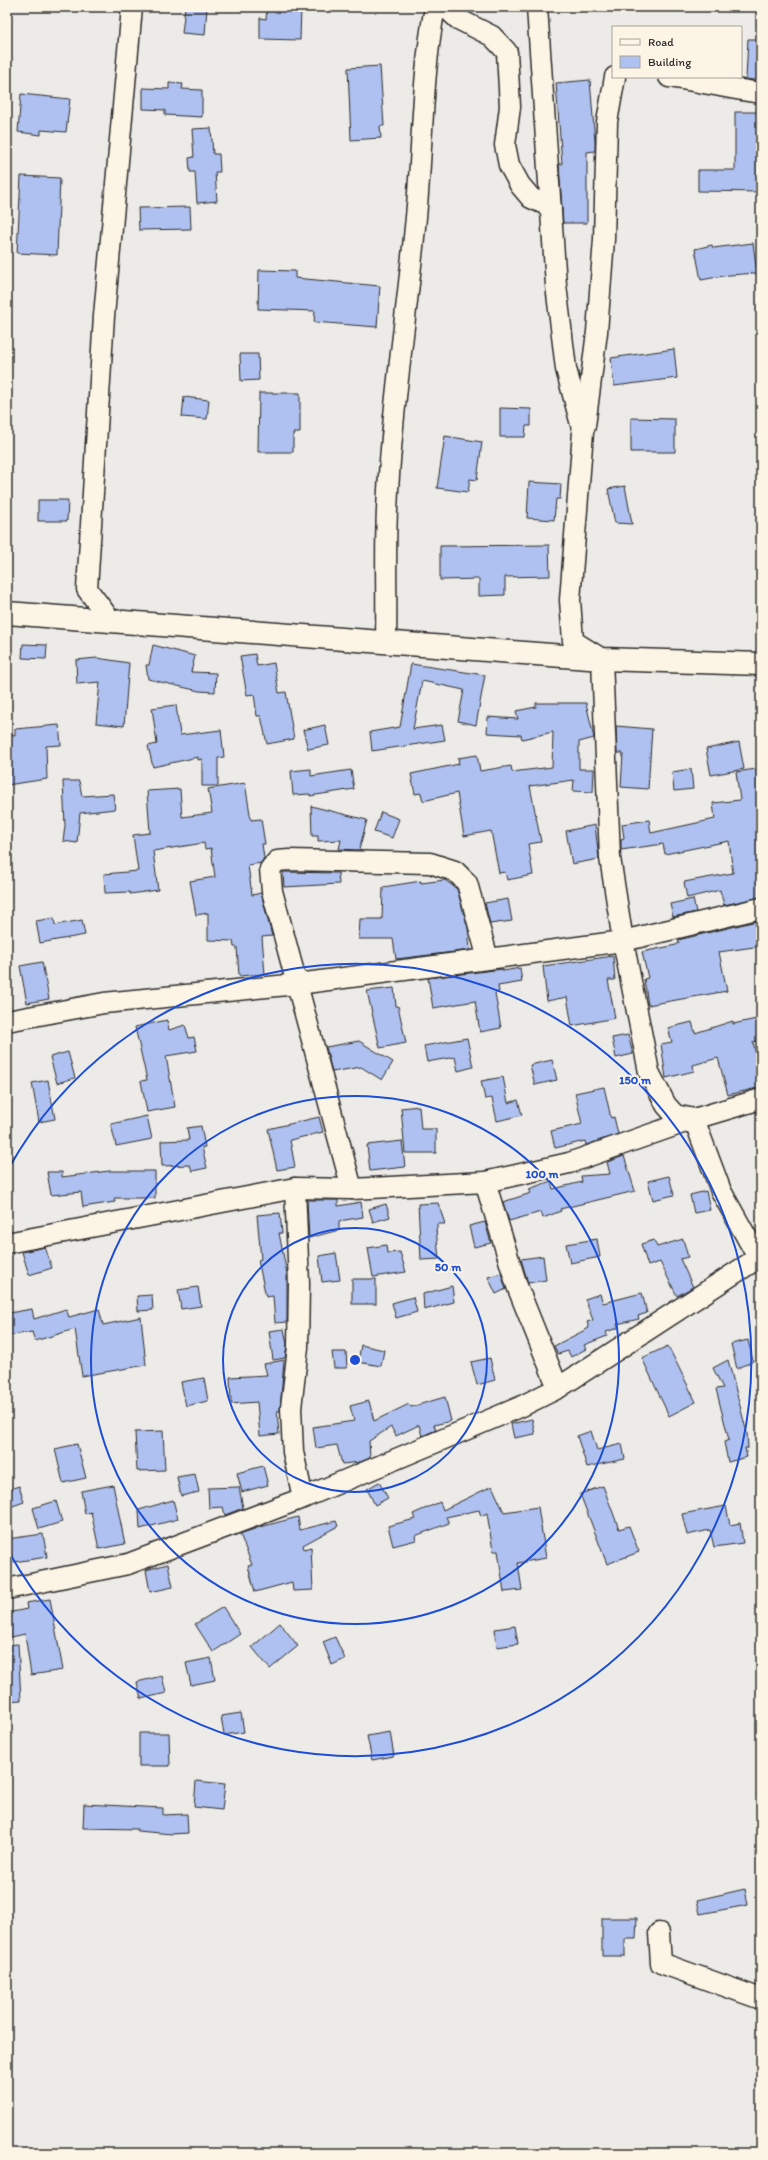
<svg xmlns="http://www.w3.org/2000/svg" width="768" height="2160" font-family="Itim,sans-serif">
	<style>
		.building { fill: #afc1f1; stroke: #2b2b2b }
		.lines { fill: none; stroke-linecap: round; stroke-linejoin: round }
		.minor-casing { stroke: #2b2b2b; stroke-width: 23 }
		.tertiary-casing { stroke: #2b2b2b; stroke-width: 25 }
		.minor { stroke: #fcf5e5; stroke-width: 20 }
		.tertiary { stroke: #fcf5e5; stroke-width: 22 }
		.ring { fill: none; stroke: #1d4ed8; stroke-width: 2 }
		.centre { fill: #1d4ed8; stroke: #fcf5e5; stroke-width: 2 }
		.ring-label { font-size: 12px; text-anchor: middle; font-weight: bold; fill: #1d4ed8; stroke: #fcf5e5; stroke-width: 4; stroke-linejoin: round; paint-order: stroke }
	</style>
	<rect width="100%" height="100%" fill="#edebe7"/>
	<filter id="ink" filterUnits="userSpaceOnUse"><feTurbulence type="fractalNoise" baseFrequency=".025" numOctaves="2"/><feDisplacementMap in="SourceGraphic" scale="8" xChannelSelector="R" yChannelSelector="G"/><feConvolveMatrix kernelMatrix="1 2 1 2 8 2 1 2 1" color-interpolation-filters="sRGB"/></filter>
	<g filter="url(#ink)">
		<g class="building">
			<path d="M 185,7 L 207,7 L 205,35 L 182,33 Z"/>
			<path d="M 267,7 L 301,7 L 300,40 L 260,39 L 260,18 L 266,19 Z"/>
			<path d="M 748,39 L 761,39 L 761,81 L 746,79 Z"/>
			<path d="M 380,66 L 384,126 L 380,126 L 381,138 L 351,140 L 348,68 Z"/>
			<path d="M 590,80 L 595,142 L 595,151 L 587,152 L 587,223 L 563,223 L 559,164 L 562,164 L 556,83 Z"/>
			<path d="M 169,83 L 183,84 L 182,89 L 202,90 L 202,117 L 165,115 L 165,110 L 143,109 L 143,88 L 169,89 Z"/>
			<path d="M 21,94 L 70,99 L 66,132 L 41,130 L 41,135 L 18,132 Z"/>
			<path d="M 735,112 L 761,112 L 761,192 L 698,191 L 698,170 L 735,170 Z"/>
			<path d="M 211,128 L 213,154 L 219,154 L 220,172 L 215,172 L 217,201 L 197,203 L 195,172 L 190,172 L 189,158 L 194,157 L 192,129 Z"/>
			<path d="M 21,176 L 60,178 L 57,255 L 17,253 Z"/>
			<path d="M 190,207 L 191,229 L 139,230 L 138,208 Z"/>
			<path d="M 753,243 L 757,273 L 729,275 L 701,280 L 695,249 L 712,245 L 713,248 Z"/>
			<path d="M 259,270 L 295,271 L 295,278 L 380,286 L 377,327 L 314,322 L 315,311 L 258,309 Z"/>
			<path d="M 674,349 L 677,378 L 614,386 L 611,358 Z"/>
			<path d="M 240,354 L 258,354 L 259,380 L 241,381 Z"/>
			<path d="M 259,393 L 300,393 L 300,433 L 293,433 L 293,452 L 258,452 Z"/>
			<path d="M 184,397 L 209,400 L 207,419 L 182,417 Z"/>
			<path d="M 500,408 L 531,409 L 531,426 L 526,426 L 525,437 L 500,437 Z"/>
			<path d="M 631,418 L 675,419 L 675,452 L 631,452 Z"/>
			<path d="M 445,436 L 482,442 L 477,480 L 470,479 L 468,492 L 437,488 Z"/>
			<path d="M 529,482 L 561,484 L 560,499 L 556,499 L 554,520 L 527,518 Z"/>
			<path d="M 625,486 L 632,524 L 615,523 L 608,489 Z"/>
			<path d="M 38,500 L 68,500 L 67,521 L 38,521 Z"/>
			<path d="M 549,545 L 550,576 L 505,577 L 505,595 L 479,596 L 479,579 L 440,580 L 440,546 Z"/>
			<path d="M 23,644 L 47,645 L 46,659 L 22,658 Z"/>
			<path d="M 153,645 L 195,656 L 191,672 L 216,673 L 215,692 L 199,691 L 148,679 L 146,665 L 149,665 Z"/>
			<path d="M 255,654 L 257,666 L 274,663 L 279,693 L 286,692 L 294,739 L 267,744 L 261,716 L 257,716 L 254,694 L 247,695 L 240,656 Z"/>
			<path d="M 97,658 L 129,663 L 124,726 L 96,723 L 100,682 L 77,684 L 76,660 Z"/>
			<path d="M 411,664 L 485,675 L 476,725 L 458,721 L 464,690 L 422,681 L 413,729 L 442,725 L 445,740 L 372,751 L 370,732 L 400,727 Z"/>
			<path d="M 536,703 L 586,703 L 594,738 L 579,742 L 579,769 L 594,769 L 593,792 L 573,791 L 574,780 L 530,786 L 541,842 L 528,844 L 533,875 L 507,880 L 505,872 L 499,873 L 491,831 L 464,836 L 457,793 L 423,801 L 421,793 L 415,794 L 411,774 L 459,764 L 458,758 L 477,755 L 480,771 L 511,766 L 512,772 L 552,767 L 553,732 L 522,739 L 521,735 L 487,733 L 488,717 L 518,719 L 516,711 L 536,707 Z"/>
			<path d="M 176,705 L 180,735 L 221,730 L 224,757 L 218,758 L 218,786 L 202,786 L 202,759 L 198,760 L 198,757 L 153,767 L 148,746 L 157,744 L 152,708 Z"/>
			<path d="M 59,725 L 61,745 L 46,746 L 47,779 L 7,785 L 7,734 L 15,735 L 15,729 Z"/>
			<path d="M 325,725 L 329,745 L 308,749 L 303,730 Z"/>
			<path d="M 616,726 L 652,729 L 648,789 L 621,787 L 623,753 L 617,753 Z"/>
			<path d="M 739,742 L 744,769 L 711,775 L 706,749 Z"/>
			<path d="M 311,769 L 311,776 L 351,770 L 354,789 L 310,796 L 310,794 L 293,795 L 291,771 Z"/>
			<path d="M 691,769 L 693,789 L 674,791 L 672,772 Z"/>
			<path d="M 756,769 L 761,802 L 761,815 L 758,816 L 761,837 L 761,897 L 724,905 L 720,890 L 687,898 L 684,882 L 733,873 L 729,841 L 665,854 L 663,844 L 621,850 L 621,839 L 624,838 L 622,824 L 649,820 L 651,833 L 715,819 L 713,803 L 740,800 L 736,772 Z"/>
			<path d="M 63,781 L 79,781 L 82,796 L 113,794 L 115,809 L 80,813 L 77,843 L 63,841 L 65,826 Z"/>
			<path d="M 245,783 L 251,820 L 261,819 L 265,844 L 262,844 L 264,858 L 261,863 L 248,865 L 252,895 L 261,893 L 272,936 L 262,937 L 265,974 L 239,976 L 237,947 L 234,947 L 233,941 L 208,940 L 208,913 L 196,915 L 190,881 L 215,877 L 211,848 L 205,849 L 204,843 L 153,851 L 158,890 L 130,894 L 130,892 L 105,893 L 104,874 L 138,871 L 133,835 L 150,833 L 147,791 L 180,789 L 182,817 L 212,813 L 208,789 Z"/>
			<path d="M 311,806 L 367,820 L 359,850 L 339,849 L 341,840 L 318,841 L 318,836 L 312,836 Z"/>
			<path d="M 381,812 L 399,819 L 392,838 L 374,832 Z"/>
			<path d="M 595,825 L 599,859 L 572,864 L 566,831 Z"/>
			<path d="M 283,872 L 338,873 L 339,884 L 284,887 Z"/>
			<path d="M 445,880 L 457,889 L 468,928 L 470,950 L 396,959 L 393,939 L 359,939 L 360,919 L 382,919 L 383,887 L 421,881 L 421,883 Z"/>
			<path d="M 508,899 L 512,921 L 490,924 L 485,903 Z"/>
			<path d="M 693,899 L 696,912 L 673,917 L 670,904 Z"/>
			<path d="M 54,918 L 55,925 L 82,920 L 85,935 L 40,943 L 36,921 Z"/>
			<path d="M 761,920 L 761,946 L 719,952 L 727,991 L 648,1005 L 644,979 L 648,978 L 642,952 L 676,945 L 679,943 L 678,940 Z"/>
			<path d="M 613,956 L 615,980 L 608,980 L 615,1018 L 572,1026 L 567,997 L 547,1001 L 543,966 Z"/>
			<path d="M 42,962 L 49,999 L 27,1003 L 20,966 Z"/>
			<path d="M 520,968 L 522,982 L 498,986 L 499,992 L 495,993 L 501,1028 L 480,1032 L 475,1001 L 433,1008 L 428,978 L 503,969 L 503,971 Z"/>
			<path d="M 394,988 L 396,1006 L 398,1006 L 406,1043 L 380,1048 L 367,991 Z"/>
			<path d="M 761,1018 L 761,1040 L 753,1042 L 761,1075 L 761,1087 L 728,1095 L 718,1058 L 693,1065 L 694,1071 L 666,1078 L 661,1044 L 672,1042 L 668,1028 L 692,1022 L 695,1033 L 733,1021 L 733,1024 Z"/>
			<path d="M 167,1020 L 169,1030 L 185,1025 L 189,1038 L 194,1037 L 197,1051 L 166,1056 L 175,1107 L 147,1112 L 141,1081 L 147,1080 L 135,1027 Z"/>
			<path d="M 628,1035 L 633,1054 L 616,1058 L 612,1038 Z"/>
			<path d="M 467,1038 L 473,1067 L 458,1071 L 455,1057 L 427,1062 L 424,1046 Z"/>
			<path d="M 359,1041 L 393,1062 L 382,1080 L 361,1067 L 332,1072 L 326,1047 Z"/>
			<path d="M 68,1052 L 75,1078 L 57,1083 L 50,1057 Z"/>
			<path d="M 552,1060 L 557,1080 L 535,1085 L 530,1065 Z"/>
			<path d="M 503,1077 L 508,1103 L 518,1100 L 522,1115 L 497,1121 L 492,1098 L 485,1099 L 481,1081 Z"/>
			<path d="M 48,1080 L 55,1119 L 39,1122 L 32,1083 Z"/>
			<path d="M 604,1087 L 611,1118 L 614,1117 L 618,1134 L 586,1145 L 585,1141 L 555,1148 L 551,1131 L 582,1124 L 575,1093 Z"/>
			<path d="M 419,1106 L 421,1129 L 436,1129 L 436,1153 L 405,1153 L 401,1108 Z"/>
			<path d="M 147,1116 L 152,1139 L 116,1146 L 111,1124 Z"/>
			<path d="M 319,1117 L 323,1132 L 290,1140 L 295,1167 L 277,1170 L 268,1129 Z"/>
			<path d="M 201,1126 L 205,1147 L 202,1147 L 207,1168 L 192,1171 L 190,1165 L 162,1166 L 161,1141 L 189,1140 L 187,1128 Z"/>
			<path d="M 402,1141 L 405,1167 L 370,1171 L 367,1145 Z"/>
			<path d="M 624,1156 L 635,1191 L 560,1209 L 561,1211 L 543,1218 L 541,1212 L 509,1221 L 503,1202 L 531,1193 L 529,1189 L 551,1181 L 553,1189 L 582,1182 L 581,1176 L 610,1174 L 607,1162 Z"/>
			<path d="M 109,1171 L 155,1171 L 155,1198 L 114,1198 L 115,1202 L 83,1207 L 81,1192 L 51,1195 L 47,1172 L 62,1172 L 62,1177 Z"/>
			<path d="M 669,1176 L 674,1195 L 653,1200 L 648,1181 Z"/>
			<path d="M 706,1191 L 710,1210 L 694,1213 L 690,1195 Z"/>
			<path d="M 307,1200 L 338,1200 L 338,1206 L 361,1202 L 363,1217 L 339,1221 L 339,1230 L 309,1238 Z"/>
			<path d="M 438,1203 L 445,1224 L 437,1224 L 437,1229 L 436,1229 L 439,1259 L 421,1260 L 418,1204 Z"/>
			<path d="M 386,1204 L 390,1217 L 373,1222 L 369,1209 Z"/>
			<path d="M 280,1213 L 282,1233 L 279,1233 L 287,1274 L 287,1322 L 275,1323 L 273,1296 L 266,1297 L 258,1260 L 261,1259 L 257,1215 Z"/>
			<path d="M 485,1222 L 491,1243 L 474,1247 L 469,1226 Z"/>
			<path d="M 597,1239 L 600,1257 L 570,1263 L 566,1244 Z"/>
			<path d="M 683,1239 L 688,1257 L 680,1259 L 693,1287 L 677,1296 L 660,1262 L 648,1266 L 641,1244 L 654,1240 L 657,1247 Z"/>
			<path d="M 386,1245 L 387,1253 L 400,1252 L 406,1272 L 373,1277 L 368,1248 Z"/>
			<path d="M 45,1247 L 52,1268 L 29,1275 L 22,1252 Z"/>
			<path d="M 336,1253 L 340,1280 L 322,1282 L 319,1256 Z"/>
			<path d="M 543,1256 L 546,1280 L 528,1283 L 521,1259 Z"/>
			<path d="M 501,1273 L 506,1289 L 496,1294 L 488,1277 Z"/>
			<rect x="352" y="1279" width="24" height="25"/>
			<path d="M 452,1286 L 454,1302 L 424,1310 L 423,1294 Z"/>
			<path d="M 198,1287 L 201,1306 L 181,1309 L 178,1290 Z"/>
			<path d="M 642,1293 L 647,1313 L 638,1316 L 639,1319 L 617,1324 L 618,1328 L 606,1332 L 607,1336 L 584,1345 L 586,1349 L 571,1357 L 568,1351 L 558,1354 L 554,1346 L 589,1328 L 587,1322 L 593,1320 L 585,1299 L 600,1294 L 603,1303 Z"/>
			<path d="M 152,1295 L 153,1310 L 138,1311 L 137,1296 Z"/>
			<path d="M 413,1297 L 417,1312 L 396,1318 L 392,1303 Z"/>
			<path d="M 32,1309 L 34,1319 L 66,1309 L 69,1317 L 99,1309 L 103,1325 L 141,1317 L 146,1365 L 82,1376 L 75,1329 L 35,1341 L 32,1332 L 7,1336 L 7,1328 L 10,1326 L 9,1313 Z"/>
			<path d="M 284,1329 L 287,1344 L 285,1358 L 273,1360 L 269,1331 Z"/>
			<path d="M 748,1340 L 753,1361 L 737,1369 L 731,1344 Z"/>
			<path d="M 361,1345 L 384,1350 L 381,1366 L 358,1362 Z"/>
			<path d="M 668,1346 L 696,1402 L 669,1416 L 642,1358 Z"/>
			<path d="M 332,1352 L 346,1352 L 347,1368 L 334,1368 Z"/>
			<path d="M 490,1358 L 495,1380 L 477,1385 L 471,1362 Z"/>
			<path d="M 284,1360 L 280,1411 L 277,1411 L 279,1434 L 260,1436 L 257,1402 L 231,1404 L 230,1377 L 267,1375 L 264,1364 Z"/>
			<path d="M 728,1360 L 747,1433 L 748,1448 L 745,1448 L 747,1457 L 728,1462 L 724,1442 L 729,1440 L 716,1389 L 723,1388 L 713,1368 Z"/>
			<path d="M 204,1378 L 208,1401 L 186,1406 L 181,1382 Z"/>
			<path d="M 445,1397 L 451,1421 L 434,1425 L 436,1430 L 422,1436 L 419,1425 L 396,1436 L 391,1427 L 369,1441 L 370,1458 L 360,1462 L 342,1464 L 337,1445 L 316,1448 L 313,1427 L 354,1421 L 350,1406 L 369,1401 L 374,1421 L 409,1404 L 411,1407 Z"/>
			<path d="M 532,1419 L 535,1434 L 514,1438 L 511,1424 Z"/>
			<path d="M 163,1431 L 165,1470 L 137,1471 L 135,1432 Z"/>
			<path d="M 591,1431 L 597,1450 L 622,1444 L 625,1459 L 587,1467 L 577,1436 Z"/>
			<path d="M 77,1444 L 86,1478 L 63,1483 L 55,1449 Z"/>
			<path d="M 263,1466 L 268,1485 L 242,1492 L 237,1473 Z"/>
			<path d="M 195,1474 L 199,1492 L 181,1496 L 177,1477 Z"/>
			<path d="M 379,1482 L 388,1498 L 375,1505 L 367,1489 Z"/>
			<path d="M 113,1485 L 125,1544 L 99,1549 L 91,1512 L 85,1514 L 81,1491 Z"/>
			<path d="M 19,1486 L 24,1502 L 7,1508 L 7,1490 Z"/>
			<path d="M 492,1486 L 504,1512 L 538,1507 L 546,1558 L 518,1563 L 522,1590 L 504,1592 L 498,1551 L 493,1551 L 487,1513 L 481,1516 L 479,1510 L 446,1517 L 449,1523 L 415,1536 L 416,1540 L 393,1546 L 388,1526 L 415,1519 L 413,1514 L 440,1502 L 443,1510 Z"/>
			<path d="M 603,1486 L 619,1529 L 629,1526 L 639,1552 L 607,1564 L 580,1494 Z"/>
			<path d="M 239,1487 L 243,1508 L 225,1515 L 223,1507 L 209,1508 L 208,1488 Z"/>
			<path d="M 173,1500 L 178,1519 L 140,1529 L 139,1510 Z"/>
			<path d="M 56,1501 L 62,1522 L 39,1529 L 33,1508 Z"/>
			<path d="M 726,1506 L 730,1525 L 740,1523 L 743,1543 L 714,1547 L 710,1530 L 687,1535 L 682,1514 Z"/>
			<path d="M 298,1517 L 300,1530 L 336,1521 L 338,1526 L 303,1545 L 304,1549 L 311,1547 L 313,1590 L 293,1591 L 292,1582 L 255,1592 L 248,1566 L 252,1565 L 240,1534 L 260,1527 Z"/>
			<path d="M 43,1534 L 47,1557 L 7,1563 L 7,1539 Z"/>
			<path d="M 168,1564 L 173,1587 L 150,1592 L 146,1570 Z"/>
			<path d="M 50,1599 L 63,1670 L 31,1675 L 25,1634 L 7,1638 L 7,1613 L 27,1609 L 26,1603 Z"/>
			<path d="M 223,1607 L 240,1634 L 213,1652 L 195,1624 Z"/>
			<path d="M 280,1623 L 298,1646 L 270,1669 L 252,1647 Z"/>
			<path d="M 515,1626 L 518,1644 L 497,1647 L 495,1629 Z"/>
			<path d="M 335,1637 L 345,1659 L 332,1665 L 323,1642 Z"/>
			<path d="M 18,1644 L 21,1700 L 7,1701 L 7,1645 Z"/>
			<path d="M 211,1658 L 215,1680 L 191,1685 L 186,1663 Z"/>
			<path d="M 162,1676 L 166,1693 L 141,1699 L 137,1682 Z"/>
			<path d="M 241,1713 L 244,1732 L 224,1735 L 221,1716 Z"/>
			<path d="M 390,1732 L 394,1756 L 372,1760 L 367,1736 Z"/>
			<path d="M 139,1733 L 169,1733 L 170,1766 L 139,1766 Z"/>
			<path d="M 196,1781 L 225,1784 L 222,1810 L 194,1807 Z"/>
			<path d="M 84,1804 L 163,1808 L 163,1815 L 187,1814 L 188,1833 L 172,1834 L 137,1831 L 137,1829 L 83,1828 Z"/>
			<path d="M 745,1889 L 748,1905 L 700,1914 L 697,1900 Z"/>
			<path d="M 602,1918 L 637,1918 L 636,1939 L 625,1939 L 625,1956 L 602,1956 Z"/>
		</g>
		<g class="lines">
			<g class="minor-casing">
				<g id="minor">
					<path d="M 445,7 L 458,19 L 492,36 L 507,52 L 510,107 L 505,145 L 509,165 L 520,185 L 531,198 L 551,207"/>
					<path d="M 537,7 L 556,285 L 566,369 L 583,432 L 570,600 L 573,641 L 602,659 L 610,858 L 623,941 L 649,1072 L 666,1105 L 675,1115 L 694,1119 L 721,1191 L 761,1263"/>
					<path d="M 669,77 C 700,81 730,89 761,93"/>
					<path d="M 585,426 L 597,332 L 604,239 L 607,122 L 615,77"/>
					<path d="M 111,621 L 87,589 L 104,316 L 132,7"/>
					<path d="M 386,642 C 387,598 385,554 387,510 C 391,416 406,321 415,227 C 423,154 421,79 435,7"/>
					<path d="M 7,1021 L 104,1003 L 298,984 L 623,941 L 761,908"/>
					<path d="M 485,1182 L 517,1286 L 558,1388"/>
					<path d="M 295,1188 L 299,1284 L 298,1347 L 291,1408 L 293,1452 L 303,1498"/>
					<path d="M 352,1189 L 272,891 L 270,869 L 277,861 L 289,860 L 430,863 L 455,871 L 467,883 L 488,959"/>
					<path d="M 7,1243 L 295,1188 L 352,1189 L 485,1182 L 569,1163 L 694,1119 L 761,1099"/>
					<path d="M 7,1589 L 128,1564 L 303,1498 L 520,1407 L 558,1388 L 758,1258"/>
					<path d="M 659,1933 L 661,1963 L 761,1999"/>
				</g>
			</g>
			<g class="tertiary-casing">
				<path id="tertiary" d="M 7,613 L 602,659 L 761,664"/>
			</g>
			<use href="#minor" class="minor"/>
			<use href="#tertiary" class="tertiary"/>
		</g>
	</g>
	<g class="ring">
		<circle cx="355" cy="1360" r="132"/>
		<circle cx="355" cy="1360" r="264"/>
		<path d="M9 1168A396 396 0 1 1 9 1552"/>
	</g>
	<circle cx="355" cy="1360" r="6" class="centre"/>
	<g class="ring-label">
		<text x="635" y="1084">150 m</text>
		<text x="542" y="1178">100 m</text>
		<text x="448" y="1271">50 m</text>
	</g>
	<rect width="768" height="2160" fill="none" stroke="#fcf5e5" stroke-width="24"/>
	<rect x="12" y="12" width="744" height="2136" fill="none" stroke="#2b2b2b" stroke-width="1.5" filter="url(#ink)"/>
	<rect x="612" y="26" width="130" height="52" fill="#fcf5e5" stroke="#a8a49b"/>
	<rect x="620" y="39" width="20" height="6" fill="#fcf5e5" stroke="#a8a49b"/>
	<text x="648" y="46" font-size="12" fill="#2b2b2b">Road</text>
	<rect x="620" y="56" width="20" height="12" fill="#afc1f1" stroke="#a8a49b"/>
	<text x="648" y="66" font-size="12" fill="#2b2b2b">Building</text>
</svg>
